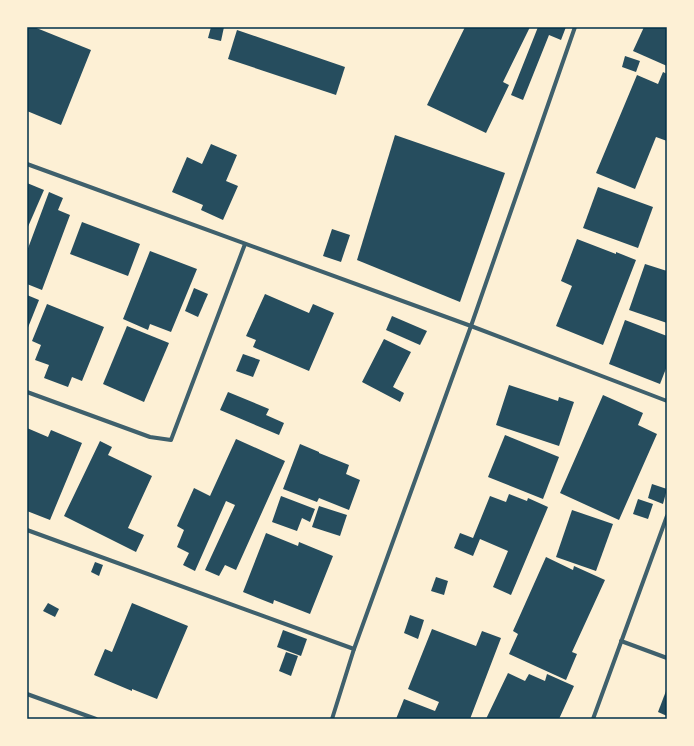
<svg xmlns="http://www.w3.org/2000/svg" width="694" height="746" font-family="Cabin,sans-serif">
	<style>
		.building { fill: #264d5e }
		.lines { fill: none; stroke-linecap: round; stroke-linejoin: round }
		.minor { stroke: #3f606c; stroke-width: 4 }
		.neatline { fill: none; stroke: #003049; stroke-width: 1.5 }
	</style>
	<rect width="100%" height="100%" fill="#fdf0d5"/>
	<g class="building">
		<path d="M 27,27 L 34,27 L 91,50 L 61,125 L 27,111 Z"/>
		<path d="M 211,27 L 224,27 L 221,41 L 208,38 Z"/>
		<path d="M 465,27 L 530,27 L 503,82 L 509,85 L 486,133 L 427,105 Z"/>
		<path d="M 538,27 L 566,27 L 561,40 L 549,35 L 523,100 L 511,95 Z"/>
		<path d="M 644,27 L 667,27 L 667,66 L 633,51 Z"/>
		<path d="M 237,30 L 345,67 L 336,95 L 228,59 Z"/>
		<path d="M 625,56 L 640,61 L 636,72 L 622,67 Z"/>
		<path d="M 663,72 L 667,74 L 667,141 L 656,137 L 635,189 L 596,173 L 637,75 L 658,84 Z"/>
		<path d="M 395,135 L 505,173 L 460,302 L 357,260 Z"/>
		<path d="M 211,144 L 237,155 L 226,181 L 238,186 L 223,220 L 201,210 L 203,205 L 172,192 L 187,157 L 202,164 Z"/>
		<path d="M 27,183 L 44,190 L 27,229 Z"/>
		<path d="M 598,187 L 653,207 L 638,248 L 583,228 Z"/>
		<path d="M 49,192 L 63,198 L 58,210 L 70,215 L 42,290 L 27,284 L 27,251 Z"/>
		<path d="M 82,222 L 140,244 L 128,276 L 70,254 Z"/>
		<path d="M 332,229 L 350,235 L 341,262 L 323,256 Z"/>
		<path d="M 577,239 L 616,254 L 616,252 L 636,260 L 603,345 L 556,326 L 572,286 L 561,281 Z"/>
		<path d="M 150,251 L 197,269 L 171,332 L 150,324 L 148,330 L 123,319 Z"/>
		<path d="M 645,264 L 667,271 L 667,323 L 629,310 Z"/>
		<path d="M 194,288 L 208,294 L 198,317 L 185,311 Z"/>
		<path d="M 265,294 L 309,313 L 313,304 L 334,313 L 309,371 L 253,347 L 256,340 L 246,336 Z"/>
		<path d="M 27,295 L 39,300 L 27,330 Z"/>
		<path d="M 47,304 L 104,327 L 82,381 L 72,377 L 68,387 L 44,378 L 49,365 L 35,360 L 41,345 L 32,341 Z"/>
		<path d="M 392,316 L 427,331 L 420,345 L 386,330 Z"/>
		<path d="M 625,320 L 667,336 L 667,366 L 660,384 L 609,364 Z"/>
		<path d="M 127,326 L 169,343 L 144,402 L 103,384 Z"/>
		<path d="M 384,339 L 411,352 L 393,387 L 404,393 L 400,402 L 362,382 Z"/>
		<path d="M 243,354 L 260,360 L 253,377 L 236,371 Z"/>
		<path d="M 509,385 L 558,401 L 559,397 L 574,402 L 559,446 L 496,425 Z"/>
		<path d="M 228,392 L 269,409 L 266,415 L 284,423 L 279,435 L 220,410 Z"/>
		<path d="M 603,395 L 643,413 L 638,425 L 657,434 L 619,520 L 560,493 Z"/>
		<path d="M 27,428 L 48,437 L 51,430 L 82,443 L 50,520 L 27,511 Z"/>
		<path d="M 505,435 L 559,457 L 543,499 L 488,477 Z"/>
		<path d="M 236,439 L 285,461 L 236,570 L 225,565 L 219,576 L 205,570 L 235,505 L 226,501 L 195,571 L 183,565 L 189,553 L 177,547 L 184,530 L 177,526 L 194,488 L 210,496 Z"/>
		<path d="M 100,441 L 112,447 L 108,455 L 152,476 L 128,528 L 144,535 L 136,552 L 64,516 Z"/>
		<path d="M 300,444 L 319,452 L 319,453 L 349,465 L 346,474 L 360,480 L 349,510 L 319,498 L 317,502 L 283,489 Z"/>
		<path d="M 652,484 L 667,489 L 663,504 L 648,498 Z"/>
		<path d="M 509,494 L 527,501 L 528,498 L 548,507 L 511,595 L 493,587 L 508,551 L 480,539 L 473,556 L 454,548 L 460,533 L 473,538 L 490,496 L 506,502 Z"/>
		<path d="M 281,496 L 315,509 L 310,522 L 302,518 L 297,531 L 272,522 Z"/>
		<path d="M 638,499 L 653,504 L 648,519 L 633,514 Z"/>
		<path d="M 319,506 L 347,515 L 340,536 L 312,527 Z"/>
		<path d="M 572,510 L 613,524 L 596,571 L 556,557 Z"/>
		<path d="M 266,533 L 298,546 L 299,542 L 333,556 L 310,614 L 274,600 L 273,604 L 243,592 Z"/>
		<path d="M 546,557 L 573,570 L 574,566 L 605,580 L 572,652 L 577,654 L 566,680 L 509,654 L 518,634 L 513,631 Z"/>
		<path d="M 95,562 L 103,565 L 99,576 L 91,572 Z"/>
		<path d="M 436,577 L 448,581 L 444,595 L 431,591 Z"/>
		<path d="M 48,603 L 59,609 L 55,617 L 43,611 Z"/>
		<path d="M 132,603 L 188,626 L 157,699 L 132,689 L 132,691 L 94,675 L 105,649 L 112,652 Z"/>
		<path d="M 410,615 L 424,620 L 418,639 L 404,633 Z"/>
		<path d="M 432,629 L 476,646 L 482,631 L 501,638 L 470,719 L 396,719 L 404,699 L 435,711 L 439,702 L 408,689 Z"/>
		<path d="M 283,630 L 307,639 L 301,656 L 277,647 Z"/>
		<path d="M 286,652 L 298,656 L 291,676 L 279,671 Z"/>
		<path d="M 508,673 L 525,681 L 529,674 L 545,681 L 547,674 L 574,686 L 559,719 L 486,719 Z"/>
		<path d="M 666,691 L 667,691 L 667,716 L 658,712 Z"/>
	</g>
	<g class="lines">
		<g class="minor">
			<path d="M 27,164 L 471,326 L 667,401"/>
			<path d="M 27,392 L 150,437 L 171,440 L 245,244"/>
			<path d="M 27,530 L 354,649"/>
			<path d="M 621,641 L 667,658"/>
			<path d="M 27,694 L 96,719"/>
			<path d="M 332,719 L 354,649 L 471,326 L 575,27"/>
			<path d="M 593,719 L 667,516"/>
		</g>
	</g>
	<rect width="694" height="746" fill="none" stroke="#fdf0d5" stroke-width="56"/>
	<rect x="28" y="28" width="638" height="690" class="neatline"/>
</svg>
